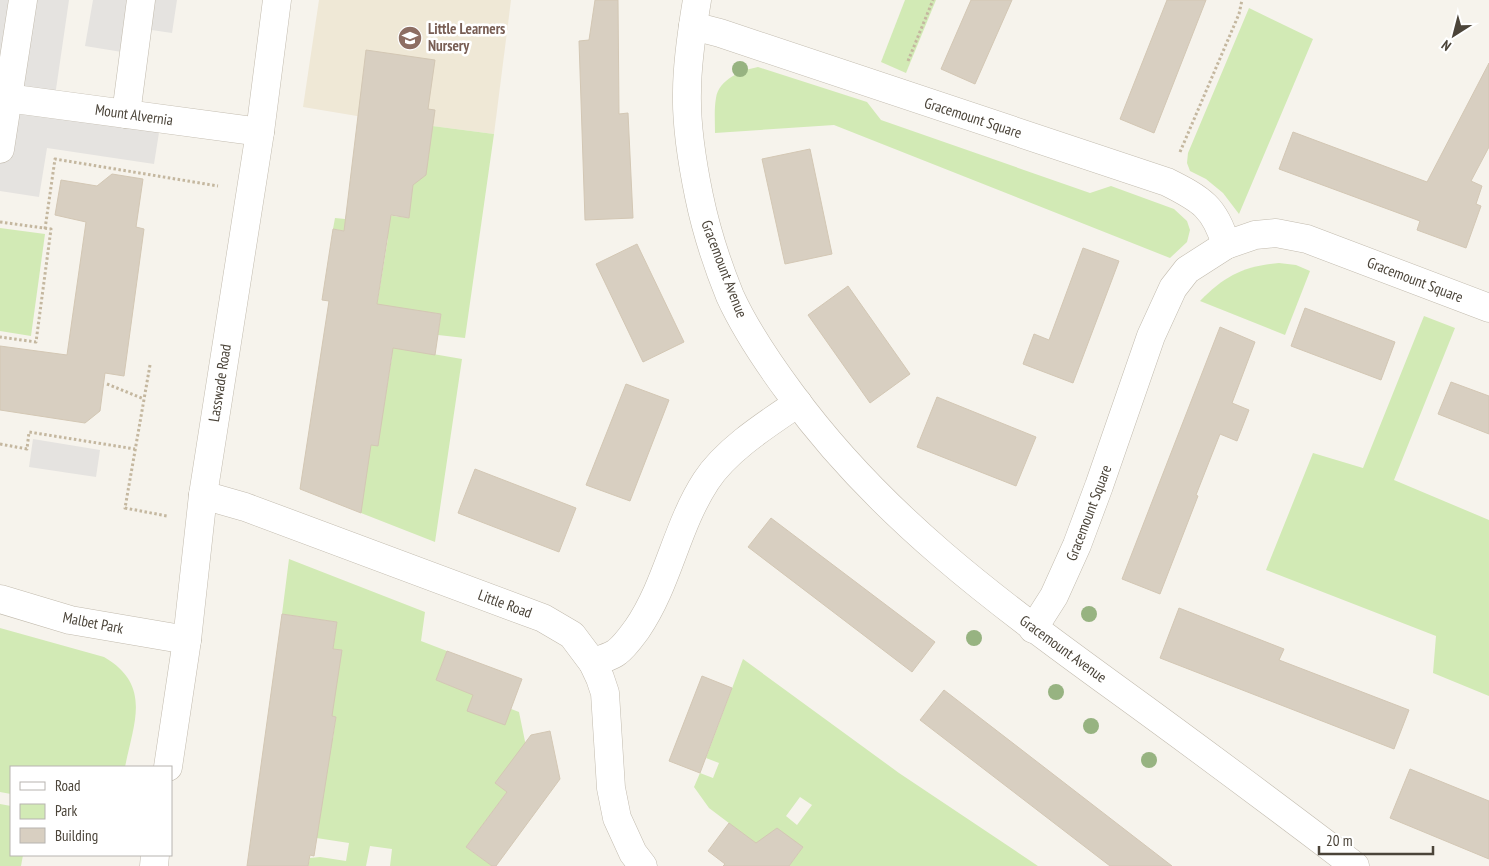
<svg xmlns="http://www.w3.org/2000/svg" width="1489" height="866" font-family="'PT Sans Narrow',sans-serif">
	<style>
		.education { fill: #efe8d6 }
		.green { fill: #d2eab5; fill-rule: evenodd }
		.parking { fill: #e5e3e0 }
		.building { fill: #d8cfc1; stroke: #d3c7b4 }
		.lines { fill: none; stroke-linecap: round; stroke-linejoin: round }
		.minor-casing { stroke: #c2bbae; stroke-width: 29 }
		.path { stroke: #c4b79f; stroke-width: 3; stroke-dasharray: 2.5 2.5; stroke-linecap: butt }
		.minor { stroke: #fff; stroke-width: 28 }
		.tree { fill: #97b381 }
		.labels { text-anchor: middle; stroke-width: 5; stroke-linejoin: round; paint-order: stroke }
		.education-label { font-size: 15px; font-weight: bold; fill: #785e54; stroke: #fff; text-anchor: start }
		.street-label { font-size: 15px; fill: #4b4439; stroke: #fff }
	</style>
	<rect width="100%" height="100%" fill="#f6f3ec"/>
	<path class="education" d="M 319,0 L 511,0 L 494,134 L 363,117 L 303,107 Z"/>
	<g class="green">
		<path d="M 905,0 L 936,0 L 906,73 L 881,62 Z"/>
		<path d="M 1249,8 L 1313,39 L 1239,214 L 1223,193 L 1206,179 L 1190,171 L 1187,163 L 1188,153 Z"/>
		<path d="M 758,67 L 867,102 L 881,120 L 1090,193 L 1111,186 L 1174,209 L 1187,221 L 1190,230 L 1187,242 L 1170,258 L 834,125 L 715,133 C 715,122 714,109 716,98 C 719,79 742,70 758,67 Z"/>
		<path d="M 363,117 L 494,134 L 465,338 L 438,335 L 441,314 L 377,305 L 388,238 L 333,229 L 335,218 L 345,219 L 347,210 L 409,218 Z"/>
		<path d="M 0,228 L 45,234 L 31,336 L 0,331 Z"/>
		<path d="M 1279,263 L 1296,265 L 1310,271 L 1285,335 L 1200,301 C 1224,276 1244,266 1279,263 Z"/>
		<path d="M 1424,316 L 1455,328 L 1394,480 L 1489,520 L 1489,696 L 1433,673 L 1436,636 L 1266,570 L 1313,453 L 1363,468 Z"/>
		<path d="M 363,328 L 433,354 L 462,359 L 435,542 L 361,513 L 313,407 L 384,404 L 392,357 L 390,351 Z"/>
		<path d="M 289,559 L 425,612 L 421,641 L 447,651 L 436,680 L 519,712 L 529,761 L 496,783 L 507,792 L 466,847 L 492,866 L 390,866 L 392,849 L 370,846 L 366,866 L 308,866 L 310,858 L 320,857 L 346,861 L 349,843 L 284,833 L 325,737 L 333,738 L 336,717 L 299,710 L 342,650 L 333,649 L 337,622 L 282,614 Z"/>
		<path d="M 0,628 L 104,657 C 152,685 134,722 125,767 L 11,767 L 11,794 L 0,792 Z"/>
		<path d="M 743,659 L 899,773 L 1038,866 L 789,866 L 803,847 L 762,848 L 709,808 L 694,787 L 700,773 L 713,778 L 719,763 L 706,758 ZM 800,797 L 812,805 L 797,825 L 786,816 Z"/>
		<path d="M 0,804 L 11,806 L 11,855 L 23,855 L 21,866 L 0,866 Z"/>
	</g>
	<g class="parking">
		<path d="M 0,0 L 69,0 L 54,103 L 161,120 L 154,164 L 47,148 L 39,197 L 0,191 Z"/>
		<path d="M 93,0 L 177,0 L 172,33 L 138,28 L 134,54 L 85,46 Z"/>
		<path d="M 33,439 L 100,450 L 96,477 L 29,467 Z"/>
	</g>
	<g class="building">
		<path d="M 595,0 L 618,0 L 619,114 L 628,113 L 633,218 L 585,220 L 579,41 L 589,40 Z"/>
		<path d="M 971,0 L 1012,0 L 975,84 L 941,69 Z"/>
		<path d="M 1167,0 L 1206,0 L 1154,133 L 1120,119 Z"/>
		<path d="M 366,50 L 435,60 L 428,109 L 435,110 L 426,175 L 413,185 L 409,218 L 391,215 L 377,304 L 441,314 L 435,355 L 393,348 L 378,446 L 371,445 L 361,513 L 300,489 L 329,301 L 322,300 L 333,229 L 344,231 Z"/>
		<path d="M 1489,63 L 1489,147 L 1471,181 L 1482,186 L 1476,204 L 1481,206 L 1466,248 L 1417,230 L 1420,221 L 1279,169 L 1293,132 L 1427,182 Z"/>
		<path d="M 810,149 L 832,254 L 785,264 L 762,159 Z"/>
		<path d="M 112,174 L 143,179 L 136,227 L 144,229 L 124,376 L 105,373 L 100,411 L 85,423 L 0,410 L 0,346 L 67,355 L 86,222 L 55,215 L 61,180 L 97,186 Z"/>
		<path d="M 637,244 L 684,342 L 643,362 L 596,264 Z"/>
		<path d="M 1083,248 L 1119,261 L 1073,383 L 1023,364 L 1034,334 L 1049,340 Z"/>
		<path d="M 848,286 L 910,374 L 870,403 L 808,315 Z"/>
		<path d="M 1305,308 L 1395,342 L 1381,380 L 1291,346 Z"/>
		<path d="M 1220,327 L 1255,342 L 1232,403 L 1249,410 L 1237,441 L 1220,434 L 1196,495 L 1198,496 L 1160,594 L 1122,579 Z"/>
		<path d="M 1451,382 L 1489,396 L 1489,434 L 1438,414 Z"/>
		<path d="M 626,384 L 669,400 L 630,501 L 586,485 Z"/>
		<path d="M 937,397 L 1036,437 L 1016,486 L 917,447 Z"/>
		<path d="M 475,469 L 576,508 L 559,552 L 458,513 Z"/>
		<path d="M 771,518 L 935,642 L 912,672 L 748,547 Z"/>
		<path d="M 1179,608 L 1284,649 L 1279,660 L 1409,710 L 1394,749 L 1160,658 Z"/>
		<path d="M 282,614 L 337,622 L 333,649 L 342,650 L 332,716 L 336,717 L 314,856 L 310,855 L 308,866 L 247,866 Z"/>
		<path d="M 447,651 L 522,679 L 505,725 L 467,711 L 473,695 L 436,680 Z"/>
		<path d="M 702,676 L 732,688 L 700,773 L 669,761 Z"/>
		<path d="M 944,690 L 1027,754 L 1172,866 L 1110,866 L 920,720 Z"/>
		<path d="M 550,731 L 560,779 L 496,866 L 492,866 L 466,847 L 507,792 L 495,783 L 531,735 Z"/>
		<path d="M 1410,769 L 1489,801 L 1489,859 L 1390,818 Z"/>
		<path d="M 729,823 L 756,843 L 777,828 L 803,847 L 789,866 L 723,866 L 725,864 L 708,851 Z"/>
	</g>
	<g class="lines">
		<g class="minor-casing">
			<g id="minor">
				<path d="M 697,0 C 692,30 687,62 687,92 C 686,127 692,162 699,196 C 706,230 717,264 730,296 C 746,331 768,363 791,394 C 881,517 996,601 1117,689 C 1197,747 1276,806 1355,866"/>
				<path d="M 693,26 L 720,33 L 1167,182 C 1201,199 1215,207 1226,245"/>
				<path d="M 7,98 L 260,132"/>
				<path d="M 126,114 L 141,0"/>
				<path d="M 0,149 L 23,0"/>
				<path d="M 203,495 L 245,507 L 543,618 L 572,635 L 593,663 L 600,678 L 605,693 L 611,788 L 617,818 L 633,853 L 643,866"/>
				<path d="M 0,599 L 70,620 L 187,640"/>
				<path d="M 1033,629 L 1054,596 L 1077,545 L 1099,486 L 1151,336 L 1173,288 L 1187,270 L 1226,245 L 1255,235 L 1276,233 L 1307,239 L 1489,308"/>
				<path d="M 593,663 C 600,659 611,657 617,652 C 625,646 631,637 637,629 C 668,584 676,527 706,481 C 726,450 767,424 798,403"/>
				<path d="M 168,767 L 187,640 L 203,495 L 260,132 L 277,0"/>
				<path d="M 154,866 L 155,855"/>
			</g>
		</g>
		<g class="path">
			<path d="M 908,61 L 933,0"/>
			<path d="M 1180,152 L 1239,14 L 1242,0"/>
			<path d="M 0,222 L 51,229 L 36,342 L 0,337"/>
			<path d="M 45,229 L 55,159 L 218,186"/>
			<path d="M 150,365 L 125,508 L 167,516"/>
			<path d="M 107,384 L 144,399"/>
			<path d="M 0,444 L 27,449 L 29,432 L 135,449"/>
		</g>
		<use href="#minor" class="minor"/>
	</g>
	<g class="tree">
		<circle cx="740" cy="69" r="8"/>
		<circle cx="1089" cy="614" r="8"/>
		<circle cx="974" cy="638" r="8"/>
		<circle cx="1056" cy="692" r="8"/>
		<circle cx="1091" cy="726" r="8"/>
		<circle cx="1149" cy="760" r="8"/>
	</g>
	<defs>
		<g id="school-disc" transform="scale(1.25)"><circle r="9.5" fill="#8d6e63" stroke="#fff"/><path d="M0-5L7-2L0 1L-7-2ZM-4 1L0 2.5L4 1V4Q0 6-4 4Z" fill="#fff"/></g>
	</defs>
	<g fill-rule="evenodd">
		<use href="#school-disc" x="410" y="38"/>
	</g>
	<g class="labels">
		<g class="education-label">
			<text x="428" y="34">Little Learners<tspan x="428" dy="17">Nursery</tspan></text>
		</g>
		<g class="street-label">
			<text transform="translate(134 115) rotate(8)" y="5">Mount Alvernia</text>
			<text transform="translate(973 118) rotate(18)" y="5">Gracemount Square</text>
			<text transform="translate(724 269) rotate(69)" y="5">Gracemount Avenue</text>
			<text transform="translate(1415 280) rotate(21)" y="5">Gracemount Square</text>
			<text transform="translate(220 383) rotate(-81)" y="5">Lasswade Road</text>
			<text transform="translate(1089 513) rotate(-69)" y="5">Gracemount Square</text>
			<text transform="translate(505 604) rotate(20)" y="5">Little Road</text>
			<text transform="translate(93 623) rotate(11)" y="5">Malbet Park</text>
			<text transform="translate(1063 649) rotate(36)" y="5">Gracemount Avenue</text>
		</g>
	</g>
	<rect x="10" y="766" width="162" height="90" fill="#ffffff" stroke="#b7b4b0"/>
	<rect x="20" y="782" width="25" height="8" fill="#ffffff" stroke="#b7b4b0"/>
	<text x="55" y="791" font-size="15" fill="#4b4439">Road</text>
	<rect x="20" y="804" width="25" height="15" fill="#d2eab5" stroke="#b7b4b0"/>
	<text x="55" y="816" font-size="15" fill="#4b4439">Park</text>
	<rect x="20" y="828" width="25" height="15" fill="#d8cfc1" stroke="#b7b4b0"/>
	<text x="55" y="841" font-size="15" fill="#4b4439">Building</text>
	<g transform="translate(1454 35) rotate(216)" stroke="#ffffff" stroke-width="4" paint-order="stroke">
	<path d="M0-4L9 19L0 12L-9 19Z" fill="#4b4439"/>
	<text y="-8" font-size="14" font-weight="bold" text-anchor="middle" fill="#4b4439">N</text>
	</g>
	<path d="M1319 846v8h114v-8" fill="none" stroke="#4b4439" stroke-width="2.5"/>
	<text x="1326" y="846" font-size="15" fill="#4b4439" stroke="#ffffff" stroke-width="4" paint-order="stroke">20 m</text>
</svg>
